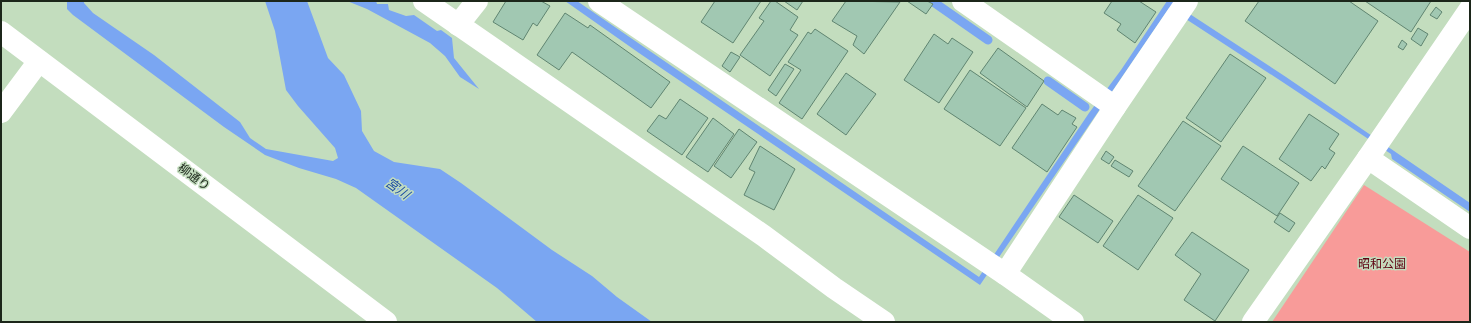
<svg xmlns="http://www.w3.org/2000/svg" width="1471" height="323" font-family="Raleway,'Noto Sans JP',sans-serif">
	<style>
		.green { fill: #f89b99 }
		.water { fill: #7aa6f2 }
		.lines { fill: none; stroke-linecap: round; stroke-linejoin: round }
		.stream { stroke: #7aa6f2; stroke-width: 9 }
		.building { fill: #a1c8b2; stroke: #608571 }
		.minor { stroke: #fff; stroke-width: 22 }
		.tertiary { stroke: #fff; stroke-width: 22 }
		.labels { text-anchor: middle; stroke-width: 3; stroke-linejoin: round; paint-order: stroke }
		.street-label { font-size: 12px; fill: #1c261a; stroke: #c3ddbe }
		.park-label { font-size: 12px; fill: #600413; stroke: #c3ddbe }
		.water-label { font-size: 13px; font-style: italic; fill: #1e4ea6; stroke: #c3ddbe }
	</style>
	<rect width="100%" height="100%" fill="#c3ddbe"/>
	<path class="green" d="M 1364,185 L 1470,252 L 1470,322 L 1272,322 Z"/>
	<g class="water">
		<path d="M 67,1 L 84,1 L 84,3 L 93,13 L 154,55 L 240,122 L 250,138 L 266,149 L 333,161 L 338,158 L 335,148 L 298,106 L 286,90 L 275,31 L 265,1 L 307,1 L 328,58 L 344,75 L 361,111 L 362,131 L 374,151 L 394,162 L 440,169 L 461,183 L 552,250 L 592,276 L 617,297 L 652,322 L 537,322 L 497,288 L 356,188 L 336,179 L 299,168 L 265,155 L 224,127 L 73,15 L 67,9 Z"/>
		<path d="M 347,1 L 376,1 L 377,4 L 388,4 L 389,10 L 406,16 L 414,15 L 437,31 L 441,30 L 452,38 L 454,58 L 479,89 L 460,77 L 445,56 L 430,43 L 367,9 Z"/>
		<path d="M 565,1 L 577,1 L 979,277 L 1089,113 L 1121,70 L 1167,1 L 1174,1 L 1173,3 L 1286,77 L 1470,203 L 1470,212 L 1392,159 L 1391,154 L 1281,81 L 1169,8 L 980,285 L 639,53 Z"/>
	</g>
	<g class="lines">
		<g class="stream">
			<path d="M 932,1 L 988,40"/>
			<path d="M 1048,81 L 1085,107"/>
		</g>
	</g>
	<g class="building">
		<path d="M 506,1 L 541,1 L 550,6 L 537,26 L 533,23 L 523,40 L 493,22 Z"/>
		<path d="M 715,1 L 761,1 L 733,43 L 701,22 Z"/>
		<path d="M 771,1 L 775,1 L 798,17 L 790,30 L 798,35 L 770,76 L 740,55 L 764,21 L 759,18 Z"/>
		<path d="M 784,1 L 803,1 L 797,10 Z"/>
		<path d="M 846,1 L 900,2 L 864,54 L 853,45 L 857,36 L 832,21 Z"/>
		<path d="M 907,1 L 927,1 L 933,4 L 926,14 Z"/>
		<path d="M 1112,1 L 1139,1 L 1156,12 L 1135,43 L 1117,30 L 1121,24 L 1104,13 Z"/>
		<path d="M 1259,1 L 1349,1 L 1378,21 L 1335,84 L 1245,21 Z"/>
		<path d="M 1365,1 L 1431,1 L 1411,32 Z"/>
		<path d="M 1436,7 L 1442,12 L 1437,19 L 1430,15 Z"/>
		<path d="M 565,13 L 588,28 L 590,25 L 670,82 L 651,108 L 572,52 L 559,70 L 537,55 Z"/>
		<path d="M 1418,28 L 1428,34 L 1421,46 L 1411,39 Z"/>
		<path d="M 815,29 L 848,51 L 802,119 L 779,103 L 801,70 L 788,62 L 808,32 L 811,34 Z"/>
		<path d="M 934,34 L 948,44 L 952,38 L 973,52 L 939,103 L 904,80 Z"/>
		<path d="M 1402,40 L 1407,44 L 1403,50 L 1398,47 Z"/>
		<path d="M 998,48 L 1044,81 L 1027,107 L 980,73 Z"/>
		<path d="M 731,52 L 740,57 L 730,72 L 722,66 Z"/>
		<path d="M 1230,54 L 1266,78 L 1221,142 L 1186,118 Z"/>
		<path d="M 785,64 L 794,69 L 776,96 L 768,90 Z"/>
		<path d="M 970,70 L 1026,108 L 1000,146 L 944,109 Z"/>
		<path d="M 846,73 L 876,94 L 846,135 L 817,114 Z"/>
		<path d="M 680,99 L 708,118 L 682,155 L 647,131 L 659,115 L 666,119 Z"/>
		<path d="M 1042,104 L 1058,115 L 1062,110 L 1076,118 L 1072,124 L 1077,127 L 1047,172 L 1012,148 Z"/>
		<path d="M 1309,114 L 1339,134 L 1329,149 L 1335,153 L 1325,169 L 1322,166 L 1311,181 L 1279,159 Z"/>
		<path d="M 713,118 L 734,134 L 708,172 L 686,157 Z"/>
		<path d="M 1183,121 L 1221,146 L 1175,211 L 1138,186 Z"/>
		<path d="M 739,129 L 757,142 L 731,178 L 714,166 Z"/>
		<path d="M 760,146 L 795,169 L 774,210 L 744,195 L 755,172 L 749,169 Z"/>
		<path d="M 1243,146 L 1299,183 L 1277,216 L 1221,179 Z"/>
		<path d="M 1106,151 L 1114,157 L 1109,164 L 1101,159 Z"/>
		<path d="M 1115,160 L 1133,171 L 1129,177 L 1111,166 Z"/>
		<path d="M 1074,195 L 1113,221 L 1098,243 L 1059,217 Z"/>
		<path d="M 1138,195 L 1173,218 L 1138,270 L 1103,246 Z"/>
		<path d="M 1280,213 L 1295,223 L 1289,232 L 1274,222 Z"/>
		<path d="M 1192,232 L 1249,270 L 1215,321 L 1184,300 L 1201,274 L 1175,255 Z"/>
	</g>
	<g class="lines">
		<g class="minor">
			<path d="M 424,1 L 764,236 L 834,288 L 884,322"/>
			<path d="M 599,1 L 1005,274 L 1073,322"/>
			<path d="M 963,1 L 1115,107"/>
			<path d="M 458,25 L 477,1"/>
			<path d="M 1,112 L 39,61"/>
			<path d="M 1368,158 L 1470,228"/>
			<path d="M 1005,274 L 1115,107 L 1187,1"/>
			<path d="M 1253,322 L 1368,158 L 1470,9"/>
		</g>
		<path class="tertiary" d="M 1,32 L 386,322"/>
	</g>
	<g class="labels">
		<g class="street-label">
			<text transform="translate(194 177) rotate(37)" y="4">柳通り</text>
		</g>
		<g class="park-label">
			<text x="1382" y="268">昭和公園</text>
		</g>
		<g class="water-label">
			<text transform="translate(398 188) rotate(36)" y="5">宮川</text>
		</g>
	</g>
	<rect width="1471" height="323" fill="none" stroke="#1c261a" stroke-width="4"/>
</svg>
